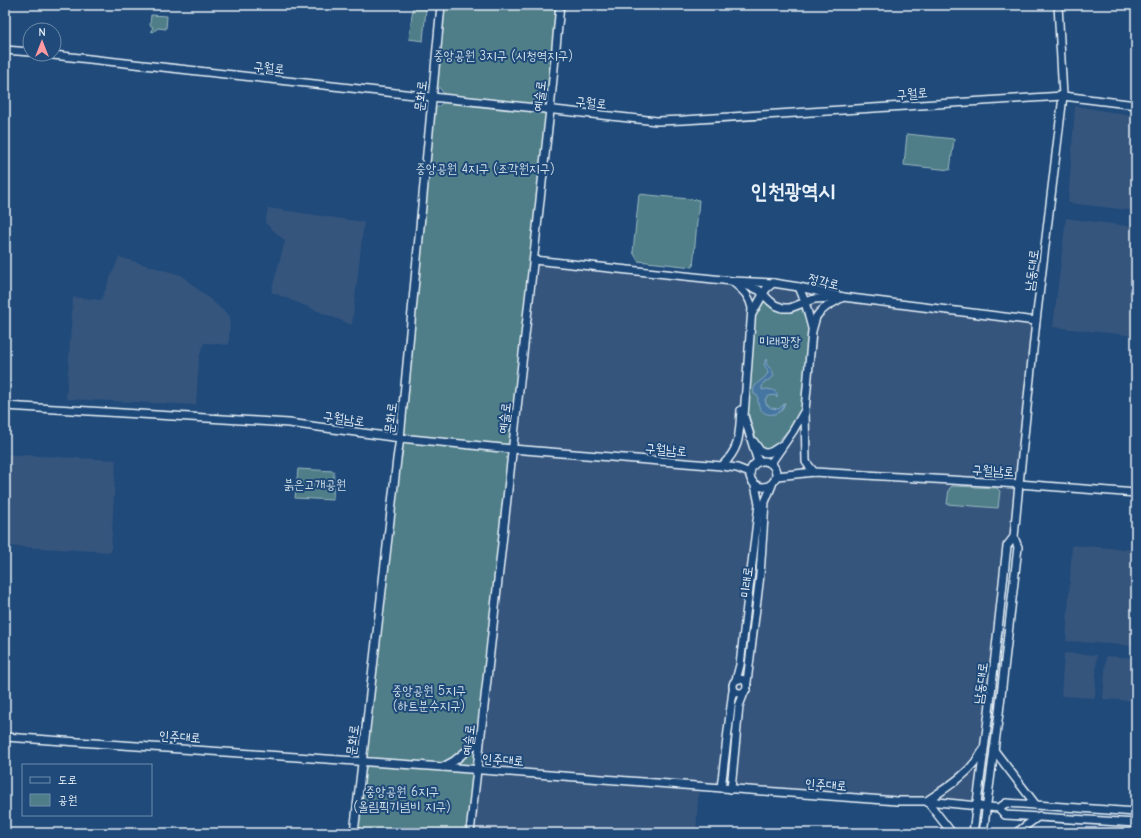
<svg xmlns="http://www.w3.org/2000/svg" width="1141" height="838" font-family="'Comic Neue','Poor Story',sans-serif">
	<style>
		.built { fill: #34547d }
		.green { fill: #4f7e88; stroke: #9cb8c0 }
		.water { fill: #4476a1; stroke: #86a7c4 }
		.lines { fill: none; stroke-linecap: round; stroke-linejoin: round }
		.secondary-casing { stroke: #e8f1f8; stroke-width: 10 }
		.secondary { stroke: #1f4a7a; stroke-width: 7 }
		.labels { text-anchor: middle; stroke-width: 4; stroke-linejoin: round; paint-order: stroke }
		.park-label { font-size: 13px; fill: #d1e0e7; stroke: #1f4a7a }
		.street-label { font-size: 13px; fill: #e8f1f8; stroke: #1f4a7a }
		.town-label { font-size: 21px; font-weight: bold; fill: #e8f1f8; stroke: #1f4a7a }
	</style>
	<rect width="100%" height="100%" fill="#1f4a7a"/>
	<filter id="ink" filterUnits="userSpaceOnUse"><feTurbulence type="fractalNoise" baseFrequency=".025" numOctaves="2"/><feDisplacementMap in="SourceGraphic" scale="8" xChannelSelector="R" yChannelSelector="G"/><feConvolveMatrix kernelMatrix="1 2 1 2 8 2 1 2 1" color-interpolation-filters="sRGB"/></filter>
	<g filter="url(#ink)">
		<g class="built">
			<path d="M 1075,106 L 1136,116 L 1136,211 L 1068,203 Z"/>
			<path d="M 268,208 L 364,222 L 352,325 L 271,292 L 285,241 L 265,223 Z"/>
			<path d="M 1066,218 L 1136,227 L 1136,336 L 1053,327 Z"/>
			<path d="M 119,257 L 181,275 L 230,316 L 229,345 L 204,343 L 199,358 L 196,405 L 66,399 L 73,297 L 101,300 Z"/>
			<path d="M 534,260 L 773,283 L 843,297 L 1036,321 L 976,806 L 699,786 L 696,833 L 470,833 Z"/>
			<path d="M 5,454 L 116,460 L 111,552 L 5,546 Z"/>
			<path d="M 1072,545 L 1136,550 L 1136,646 L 1066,641 Z"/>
			<path d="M 1064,653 L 1097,655 L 1095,698 L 1061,696 Z"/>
			<path d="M 1106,656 L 1136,658 L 1136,701 L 1103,699 Z"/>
		</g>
		<g class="green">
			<path d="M 441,5 L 560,5 L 551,98 L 537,108 L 550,110 L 513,441 L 505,448 L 512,449 L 470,833 L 357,833 L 403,441 L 408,439 L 401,427 L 431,112 L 448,99 L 434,81 Z"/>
			<path d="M 413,7 L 426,9 L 423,41 L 409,39 Z"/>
			<path d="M 151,15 L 167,16 L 166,29 L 158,28 L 153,32 L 151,31 L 153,27 L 150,25 Z"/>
			<path d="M 907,134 L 954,139 L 950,170 L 904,165 Z"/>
			<path d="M 639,194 L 699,200 L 693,267 L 638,261 L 633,252 Z"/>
			<path d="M 763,294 L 783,308 L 805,302 L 812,331 L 805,410 L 772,449 L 766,450 L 761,448 L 756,438 L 745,403 L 751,315 Z"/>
			<path d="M 298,469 L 334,471 L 333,500 L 295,498 Z"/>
			<path d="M 952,486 L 997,488 L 1000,491 L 998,508 L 947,504 L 949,489 Z"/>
		</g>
		<path class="water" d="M 766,359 L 768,360 L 766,364 L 772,370 L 774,375 L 772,378 L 763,383 L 762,388 L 762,390 L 766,389 L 773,390 L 777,393 L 777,398 L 775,395 L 769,396 L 765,399 L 766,404 L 771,408 L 779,409 L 785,403 L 782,410 C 769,420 756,412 758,396 L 754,394 C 751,383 764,381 768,373 L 767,369 L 764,365 Z"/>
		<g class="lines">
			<g class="secondary-casing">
				<g id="secondary">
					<path d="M 5,50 L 30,52"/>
					<path d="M 44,54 L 432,97 L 657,121 L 684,120 L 1063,96 L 1136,105"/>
					<path d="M 534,260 L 732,281 L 773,283 L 799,287 L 843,297 L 1036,321"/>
					<path d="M 732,281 C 742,290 749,294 752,308 L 744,416 L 758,462"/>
					<path d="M 742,284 L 759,290 L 770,301 L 775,305 L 783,308 L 790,308 L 814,299 L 833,298"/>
					<path d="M 799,287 L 805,302 L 812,328"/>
					<path d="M 752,314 L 766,289 L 773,283"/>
					<path d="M 5,406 L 289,423 L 400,438 L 512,449 L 722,466 L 737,468 L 750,473"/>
					<path d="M 805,411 L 806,462 L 814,472"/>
					<path d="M 754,442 L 761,452 C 771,455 773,450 782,445"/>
					<circle cx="763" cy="474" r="13"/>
					<path d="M 771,463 L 793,431 L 805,410 L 812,331 L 816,317 L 819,313 L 826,307 L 843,297"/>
					<path d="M 722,466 C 741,447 739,435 741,410"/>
					<path d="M 777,476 L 814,472 L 1019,484 L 1136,493"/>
					<circle cx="740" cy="686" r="7"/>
					<path d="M 736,680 L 740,665 L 759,504 L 755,485"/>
					<path d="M 747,682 L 760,575 L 765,502 L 772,485"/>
					<path d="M 5,737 L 443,767 L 897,801 L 927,801 L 999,808 L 1006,803 L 1136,812"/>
					<path d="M 994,750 L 1036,805"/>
					<path d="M 443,767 L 454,761 L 480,740"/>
					<path d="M 721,788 L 733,690"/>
					<path d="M 731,789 L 739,706 L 744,693"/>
					<path d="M 999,808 L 1005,815 L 1136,823"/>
					<path d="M 354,833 L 397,459 L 400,438 L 441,5"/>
					<path d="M 470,833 L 550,110 L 560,5"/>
					<path d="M 952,833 L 927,801 C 947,787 970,774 982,752"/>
					<path d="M 973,833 L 989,712 L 1007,546 L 1014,537"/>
					<path d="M 983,833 L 999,713 L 1018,547 L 1014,537 L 1019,484 L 1036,321 L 1063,96 L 1058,5"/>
					<path d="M 1016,833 L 1039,816"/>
				</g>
			</g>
			<use href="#secondary" class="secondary"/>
		</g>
	</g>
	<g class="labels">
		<g class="park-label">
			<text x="503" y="60">중앙공원 3지구 (시청역지구)</text>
			<text x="485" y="173">중앙공원 4지구 (조각원지구)</text>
			<text x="780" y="346">미래광장</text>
			<text x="315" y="489">붉은고개공원</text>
			<text x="429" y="695">중앙공원 5지구<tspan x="429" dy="15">(하트분수지구)</tspan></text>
			<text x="402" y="796">중앙공원 6지구<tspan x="402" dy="15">(올림픽기념비 지구)</tspan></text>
		</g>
		<g class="street-label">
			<text transform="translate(269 67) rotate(6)" y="5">구월로</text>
			<text transform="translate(912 93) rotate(-4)" y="5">구월로</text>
			<text transform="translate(420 96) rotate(-84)" y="5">문화로</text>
			<text transform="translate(539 96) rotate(-84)" y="5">예술로</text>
			<text transform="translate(591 102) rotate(6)" y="5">구월로</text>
			<text transform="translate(1031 270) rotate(-83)" y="5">남동대로</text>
			<text transform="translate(824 281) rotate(14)" y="5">정각로</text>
			<text transform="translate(344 418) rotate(8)" y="5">구월남로</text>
			<text transform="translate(390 418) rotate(-84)" y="5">문화로</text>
			<text transform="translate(504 418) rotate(-84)" y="5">예술로</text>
			<text transform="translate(666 449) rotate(5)" y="5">구월남로</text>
			<text transform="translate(993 470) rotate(3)" y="5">구월남로</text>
			<text transform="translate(746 582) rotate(-84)" y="5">미래로</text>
			<text transform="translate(980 683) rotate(-83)" y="5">남동대로</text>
			<text transform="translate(180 736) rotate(4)" y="5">인주대로</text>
			<text transform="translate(352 740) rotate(-83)" y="5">문화로</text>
			<text transform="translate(468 740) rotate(-84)" y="5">예술로</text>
			<text transform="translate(503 759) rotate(4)" y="5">인주대로</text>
			<text transform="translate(826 784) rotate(4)" y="5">인주대로</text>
		</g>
		<g class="town-label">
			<text x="793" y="198">인천광역시</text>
		</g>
	</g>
	<rect width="1141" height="838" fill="none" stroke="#1f4a7a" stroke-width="20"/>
	<rect x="10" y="10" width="1121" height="818" fill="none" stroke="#e8f1f8" stroke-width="1.5" filter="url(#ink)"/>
	<rect x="22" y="764" width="130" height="52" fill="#1f4a7a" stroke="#6f8dac"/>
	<rect x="30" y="777" width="20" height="6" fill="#1f4a7a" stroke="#6f8dac"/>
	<text x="58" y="784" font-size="12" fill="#e8f1f8">도로</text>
	<rect x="30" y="794" width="20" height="12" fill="#4f7e88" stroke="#6f8dac"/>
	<text x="58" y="804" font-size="12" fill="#e8f1f8">공원</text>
	<g transform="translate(42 42)"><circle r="19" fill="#1f4a7a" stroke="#6f8dac"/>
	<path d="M0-3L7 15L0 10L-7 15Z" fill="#ff9aa2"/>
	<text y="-6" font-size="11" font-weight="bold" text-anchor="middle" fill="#e8f1f8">N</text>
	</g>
</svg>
